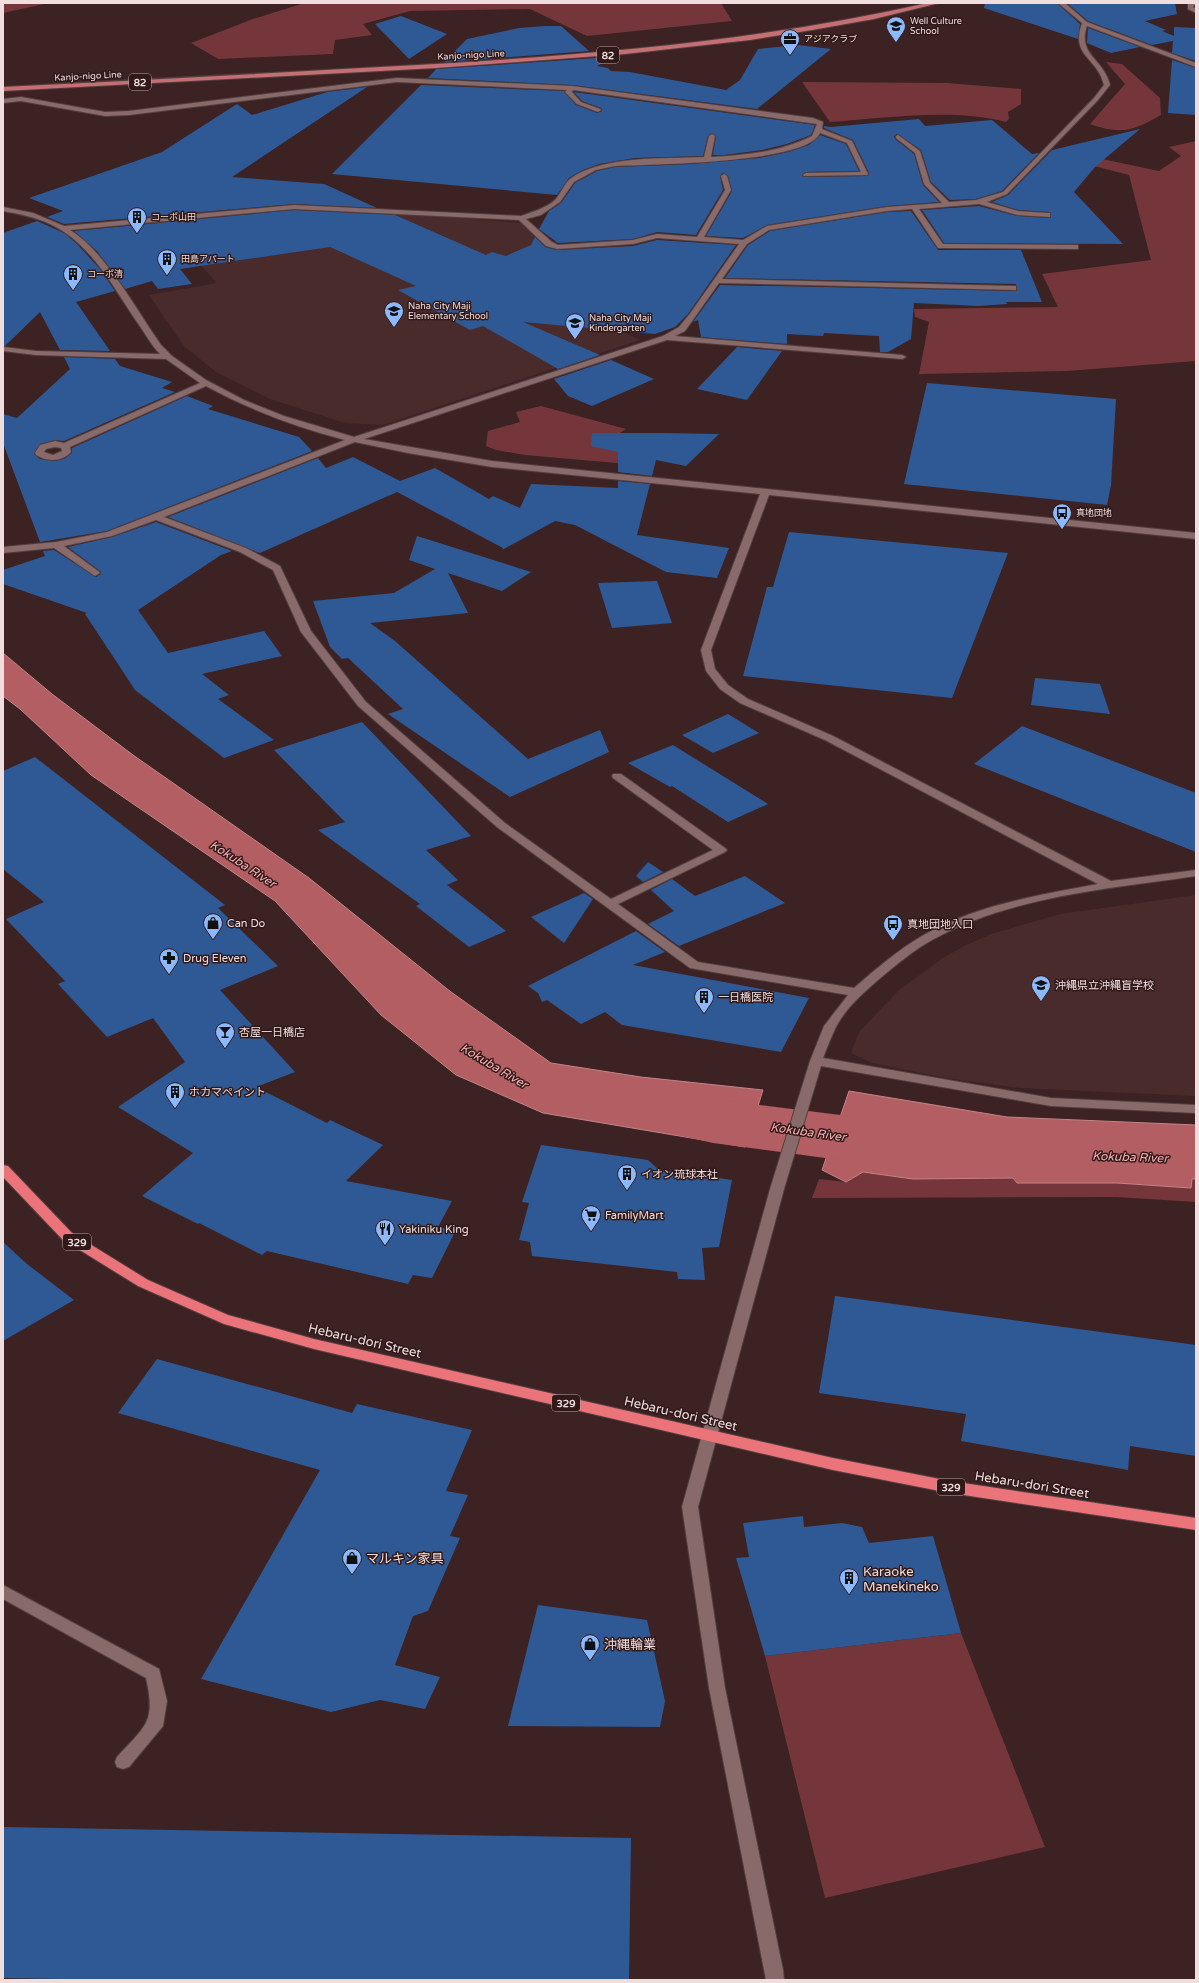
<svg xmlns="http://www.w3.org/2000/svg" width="1199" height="1983" font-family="'Varela Round','Noto Sans JP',sans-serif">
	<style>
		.built { fill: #4a2b2c }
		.green { fill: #74363a }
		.water { fill: #b25e62; stroke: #c58487 }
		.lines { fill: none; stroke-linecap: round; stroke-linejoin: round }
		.river { fill: #b25e62; fill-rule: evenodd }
		.building { fill: #2f5995 }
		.minor-casing { stroke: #533e3e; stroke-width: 2 }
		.major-casing { stroke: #533e3e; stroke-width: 2 }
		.highway-casing { stroke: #533e3e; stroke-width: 2 }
		.minor { fill: #886a6a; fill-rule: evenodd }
		.major { fill: #c36f74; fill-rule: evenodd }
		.highway { fill: #eb737a; fill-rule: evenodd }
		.labels { text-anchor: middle; stroke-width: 3; stroke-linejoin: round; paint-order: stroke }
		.far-poi-label { font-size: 9px; fill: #f0dede; stroke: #31191a; text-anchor: start }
		.far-street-label { font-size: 9px; fill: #f0dede; stroke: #31191a }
		.shield { fill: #31191a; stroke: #b7a3a3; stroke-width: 1 }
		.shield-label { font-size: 10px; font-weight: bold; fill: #f0dede }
		.poi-label { font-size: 11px; fill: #f0dede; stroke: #31191a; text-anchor: start }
		.water-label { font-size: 12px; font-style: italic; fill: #fab3b4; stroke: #31191a }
		.near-street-label { font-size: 13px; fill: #f0dede; stroke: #31191a }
		.near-poi-label { font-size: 13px; fill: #f0dede; stroke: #31191a; text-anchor: start }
	</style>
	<rect width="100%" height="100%" fill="#3c2223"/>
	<g class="built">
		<path d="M 292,211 L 428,215 L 521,223 L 547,248 L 593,316 L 640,340 L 383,425 L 345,423 L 270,399 L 216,372 L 184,346 L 149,295 L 217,283 L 160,221 Z"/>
		<path d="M 1196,895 L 1196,1096 L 1020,1088 L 946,1078 L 872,1063 L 851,1053 L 859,1032 L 899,990 L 943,958 L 964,946 L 991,934 L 1060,914 Z"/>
	</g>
	<g class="green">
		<path d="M 3,3 L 49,3 L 3,13 Z"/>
		<path d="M 298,3 L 721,3 L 732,21 L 587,36 L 530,9 L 410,11 L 363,24 L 372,35 L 335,40 L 333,54 L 218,59 L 191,43 L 253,19 L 301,4 Z"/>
		<path d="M 1106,62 L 1122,64 L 1160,98 L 1161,115 C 1133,131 1121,135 1090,124 L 1125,84 Z"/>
		<path d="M 802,82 L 947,83 L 1021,89 L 1021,104 L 1008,112 L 1009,119 L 1006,122 C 950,108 888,118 830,122 Z"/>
		<path d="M 1196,141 L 1196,361 L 1067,371 L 919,374 L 929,322 L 915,317 L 914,309 L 1058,307 L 1042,274 L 1151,260 L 1129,175 L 1086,164 L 1102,159 L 1159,171 L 1181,156 L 1169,147 Z"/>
		<path d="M 541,406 L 626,429 L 612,438 L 639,454 L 640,465 L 525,455 L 496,450 L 486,446 L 488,431 L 520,422 L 516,412 Z"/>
		<path d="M 863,1172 L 913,1179 L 1013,1178 L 1017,1183 L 1117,1183 L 1190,1188 L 1192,1179 L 1196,1179 L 1196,1202 L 1116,1197 L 812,1198 L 819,1179 L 846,1182 Z"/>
		<path d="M 961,1633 L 1045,1847 L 825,1898 L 765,1656 Z"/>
	</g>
	<g class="water">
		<path d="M 3,653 L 52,694 L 133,755 L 309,878 L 451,992 L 551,1063 L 641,1077 L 763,1090 L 745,1147 L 543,1113 L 456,1075 L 381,1015 L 275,901 L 91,775 L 20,709 L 3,696 Z"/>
		<path d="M 849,1091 L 1007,1117 L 1196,1125 L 1196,1179 L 1192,1179 L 1191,1188 L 1117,1183 L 1017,1183 L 1013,1178 L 913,1179 L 863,1172 L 846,1182 L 822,1170 Z"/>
	</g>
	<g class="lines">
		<path class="river" d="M 665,1090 L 713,1099 L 921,1125 L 945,1132 L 955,1148 L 945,1164 L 921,1171 L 713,1143 L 641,1127 L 632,1112 L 641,1097 Z"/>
	</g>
	<g class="building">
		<path d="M 985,3 L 1057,3 L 1080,24 L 1078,39 L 984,8 Z"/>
		<path d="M 1067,3 L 1175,3 L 1177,14 L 1145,21 L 1166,30 L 1162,31 L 1174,36 L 1174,27 L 1196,28 L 1196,61 L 1172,53 L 1173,41 L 1152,45 L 1088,21 Z"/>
		<path d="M 401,16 L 447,34 L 409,59 L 375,24 Z"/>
		<path d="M 545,26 L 561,26 L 589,51 L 444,62 L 467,39 L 519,28 Z"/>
		<path d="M 1088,28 L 1140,47 L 1111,53 L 1087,43 Z"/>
		<path d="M 798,45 L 831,49 L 757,109 L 572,85 L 428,78 L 436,69 L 596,58 L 602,63 L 597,66 L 608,68 L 611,71 L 630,72 L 726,90 L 740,80 L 758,49 Z"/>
		<path d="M 1172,60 L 1196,68 L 1196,115 L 1168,113 Z"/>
		<path d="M 421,85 L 564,91 L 576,105 L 597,113 L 602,111 L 601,108 L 582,101 L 574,92 L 815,125 L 811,135 L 787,144 L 762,150 L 724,155 L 713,155 L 716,136 L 711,133 L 708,136 L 703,156 L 635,158 L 599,164 L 583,170 L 569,178 L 557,195 L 332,174 Z"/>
		<path d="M 367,87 L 232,177 L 324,184 L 377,208 L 294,204 L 64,224 L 47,217 L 63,211 L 29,198 L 162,152 L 237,104 L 252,115 L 327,92 Z"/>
		<path d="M 919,119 L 925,126 L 992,120 L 1032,154 L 1039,153 L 1002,191 L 976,199 L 950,200 L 931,182 L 921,150 L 897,134 L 894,136 L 895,139 L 914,154 L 923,185 L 939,202 L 887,206 L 767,225 L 743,238 L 706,236 L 732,191 L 728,176 L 723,173 L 720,176 L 723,190 L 696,235 L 657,232 L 633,239 L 558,243 L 539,229 L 549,211 L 561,203 L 575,183 L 597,171 L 615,167 L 691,164 L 759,158 L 788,152 L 809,145 L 820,135 L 846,144 L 859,171 L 806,172 L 802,175 L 803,177 L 867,176 L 869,173 L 853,140 L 824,128 L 824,126 L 831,127 Z"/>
		<path d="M 1140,129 L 1095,167 L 1074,192 L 1123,244 L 944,243 L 922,210 L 979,206 L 1017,216 L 1051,218 L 1050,212 L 1018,210 L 992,202 L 1008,195 L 1052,150 Z"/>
		<path d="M 294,210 L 395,215 L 486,255 L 492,252 L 506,256 L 531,245 L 535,237 L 545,247 L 557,250 L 633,246 L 657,240 L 736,245 L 688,314 L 675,327 L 655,334 L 523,322 L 600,355 L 558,369 L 483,326 L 470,330 L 398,290 L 416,286 L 330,247 L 180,269 L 192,284 L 158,289 L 152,281 L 125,289 L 97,251 L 74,231 Z"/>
		<path d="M 911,211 L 938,250 L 1021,250 L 1042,302 L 1006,302 L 1007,304 L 979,306 L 914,303 L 911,339 L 888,352 L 880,352 L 879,336 L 824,333 L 823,336 L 787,334 L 787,344 L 701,337 L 698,320 L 693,322 L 720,285 L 1017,291 L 1016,284 L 725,278 L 748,245 L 770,231 L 887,212 Z"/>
		<path d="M 37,221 L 64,233 L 77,244 L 99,268 L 115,291 L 76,302 L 110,351 L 60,350 L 40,312 L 5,346 L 3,346 L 3,233 Z"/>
		<path d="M 737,347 L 782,351 L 747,400 L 697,389 Z"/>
		<path d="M 64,357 L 115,359 L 120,366 L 172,382 L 162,388 L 175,392 L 64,441 L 55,440 L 40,444 L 34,454 L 40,459 L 54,461 L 64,459 L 72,453 L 72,448 L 187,396 L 213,406 L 208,409 L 299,437 L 312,451 L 107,531 L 40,542 L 3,443 L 3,414 L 17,418 L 70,369 Z"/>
		<path d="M 611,360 L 654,379 L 592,406 L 568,396 L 554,379 Z"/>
		<path d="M 927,383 L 1116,399 L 1111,485 L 1107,505 L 904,484 Z"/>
		<path d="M 592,433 L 662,433 L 719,434 L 686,466 L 656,460 L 652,476 L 618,472 L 618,452 L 591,446 Z"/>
		<path d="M 353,457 L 400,481 L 435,468 L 489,499 L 493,496 L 520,508 L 531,484 L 618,488 L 618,481 L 650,484 L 637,535 L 729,548 L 717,578 L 666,572 L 575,525 L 555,521 L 502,550 L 503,548 L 397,492 L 260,553 L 168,517 L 318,458 L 326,468 Z"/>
		<path d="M 156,522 L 232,551 L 221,555 L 138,610 L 168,653 L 264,631 L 282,656 L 202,674 L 229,695 L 218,699 L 274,740 L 224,758 L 135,690 L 85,614 L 87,613 L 3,584 L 3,570 L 45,556 L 43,551 L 54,550 L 96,577 L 101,574 L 101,572 L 68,547 L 112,537 Z"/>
		<path d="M 789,532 L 1008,553 L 952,698 L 743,676 L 767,587 L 773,587 Z"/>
		<path d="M 417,536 L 531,572 L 502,591 L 448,573 L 468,613 L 370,623 L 395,641 L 528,759 L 600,730 L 609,752 L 510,797 L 388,714 L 403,709 L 348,658 L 342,659 L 330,647 L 313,601 L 394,593 L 435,569 L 409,560 Z"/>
		<path d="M 657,581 L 672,623 L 612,628 L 598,583 Z"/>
		<path d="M 1035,678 L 1100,684 L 1110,714 L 1031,705 Z"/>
		<path d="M 728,714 L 759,733 L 713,753 L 682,735 Z"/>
		<path d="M 362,722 L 471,836 L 426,850 L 458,880 L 447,885 L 506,931 L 469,947 L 416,906 L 420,904 L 318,830 L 345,822 L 274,750 Z"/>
		<path d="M 1022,726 L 1196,793 L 1196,852 L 974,764 Z"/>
		<path d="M 673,745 L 768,804 L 728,822 L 672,786 L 670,787 L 628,763 Z"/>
		<path d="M 35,757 L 225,905 L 218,908 L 278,966 L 220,990 L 295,1072 L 256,1087 L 327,1123 L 330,1120 L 383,1145 L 346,1181 L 452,1201 L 438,1227 L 456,1230 L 432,1278 L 413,1275 L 408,1284 L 267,1251 L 262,1255 L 199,1223 L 198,1224 L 142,1196 L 193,1153 L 118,1107 L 185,1062 L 153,1018 L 107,1037 L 58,984 L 65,981 L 6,919 L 44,902 L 3,869 L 3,771 Z"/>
		<path d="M 648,862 L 663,872 L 643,882 L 636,876 Z"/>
		<path d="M 745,876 L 785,903 L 679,946 L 648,924 L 674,911 L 651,890 L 672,879 L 695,896 Z"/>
		<path d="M 584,893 L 593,899 L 564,943 L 531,917 Z"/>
		<path d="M 636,931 L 665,952 L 633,965 L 809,998 L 781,1052 L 622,1025 L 605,1012 L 581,1024 L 547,1000 L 542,1002 L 538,993 L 528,986 Z"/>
		<path d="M 541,1145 L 648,1160 L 658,1169 L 732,1180 L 719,1247 L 702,1248 L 705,1280 L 678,1279 L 677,1272 L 532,1256 L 530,1242 L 519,1240 L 529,1203 L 522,1202 Z"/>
		<path d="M 3,1242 L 27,1264 L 74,1300 L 3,1341 Z"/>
		<path d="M 835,1296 L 1196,1345 L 1196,1456 L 1130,1446 L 1128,1470 L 961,1441 L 966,1414 L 819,1393 Z"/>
		<path d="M 157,1359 L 352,1413 L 357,1404 L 472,1430 L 446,1491 L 468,1495 L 450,1536 L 460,1538 L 428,1611 L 413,1616 L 395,1665 L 440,1677 L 425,1709 L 380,1700 L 331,1712 L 201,1679 L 320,1470 L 118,1413 Z"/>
		<path d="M 803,1516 L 804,1527 L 842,1523 L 862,1527 L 869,1543 L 933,1536 L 961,1633 L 765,1656 L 736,1558 L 749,1557 L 743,1523 Z"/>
		<path d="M 538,1605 L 647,1620 L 665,1701 L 660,1727 L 508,1726 Z"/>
		<path d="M 3,1827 L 631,1838 L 629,1980 L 118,1980 L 3,1978 Z"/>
	</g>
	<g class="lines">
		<g class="minor-casing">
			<g id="minor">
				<path d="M 1058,3 L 1065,3 L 1087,22 L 1196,63 L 1196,67 L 1087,26 C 1077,55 1104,59 1110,85 L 1098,100 L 1007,194 L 987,202 L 1018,211 L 1047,213 L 1050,213 L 1050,217 L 1017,215 L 979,204 L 919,209 L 943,244 L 1075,245 L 1078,245 L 1078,249 L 941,248 L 938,248 L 912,209 L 887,211 L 769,230 L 747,244 L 722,279 L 1013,286 L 1016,286 L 1016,290 L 719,283 L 685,331 L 675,336 L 902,355 L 906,357 L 902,359 L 667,340 L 364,439 L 492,461 L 1196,533 L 1196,539 L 769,495 L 711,650 L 715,669 L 728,685 L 748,699 L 833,736 L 1111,881 L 1196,870 L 1196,876 C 1108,889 1011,896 932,940 C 912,951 895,966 878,980 C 863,993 845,1009 836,1027 C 831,1037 827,1048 823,1058 L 1051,1098 L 1196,1105 L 1196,1113 L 1051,1106 L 821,1066 L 784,1189 L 698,1507 L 725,1688 L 783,1970 L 784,1980 L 766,1980 L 709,1688 L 682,1507 L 770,1189 L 810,1061 L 824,1026 L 848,995 L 690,968 L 497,827 L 358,706 L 301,632 L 273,570 L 240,552 L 156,520 L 112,536 L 64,546 L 98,571 L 100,573 L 95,576 L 54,548 L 3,553 L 3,547 L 56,542 L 107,532 L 345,440 C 296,427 250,410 206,386 L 70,447 L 71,452 C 62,462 47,462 36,455 L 35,453 L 40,445 L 55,441 L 64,443 L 200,383 L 166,359 L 36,355 L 3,351 L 3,347 L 36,351 L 160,354 C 151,345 145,333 137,322 C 113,287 91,243 50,224 C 35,217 19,214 3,211 L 3,207 L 33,213 L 64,226 L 294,205 L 521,216 C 532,212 547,208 556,199 C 561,193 564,184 570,179 C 602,155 666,159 704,157 L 709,136 L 712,134 L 715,136 L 711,157 C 746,155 780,152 812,136 L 817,124 L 573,90 L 572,92 L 581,102 L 600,109 L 601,110 L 598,112 L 577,104 L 565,92 L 567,90 L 397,82 L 129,115 L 105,116 L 21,101 L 3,103 L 3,99 L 21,97 L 105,112 L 129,111 L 397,78 L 572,86 L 813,118 L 823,122 L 822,129 L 852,141 L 868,174 L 867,175 L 804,176 L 803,175 L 806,173 L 861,172 L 847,143 L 820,133 C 807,164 649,164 615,166 L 596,170 L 574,182 L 560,202 L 541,215 L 526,219 L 552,242 L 558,245 L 633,240 L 657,234 L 697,237 L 725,190 L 721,176 L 724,174 L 727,176 L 731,190 L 704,237 L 743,240 L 767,226 L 887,207 L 942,203 L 924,184 L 915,153 L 896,138 L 896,136 L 898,135 L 920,151 L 930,183 L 949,202 L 976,200 L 1003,192 L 1094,98 L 1104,85 C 1097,56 1070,57 1082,23 ZM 294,209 L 519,220 L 546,246 L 557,249 L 633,244 L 657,238 L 739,244 L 689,315 L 679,327 L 663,336 L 354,437 L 284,416 L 244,400 L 206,380 L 172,356 L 161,345 C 136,310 106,252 70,230 ZM 355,442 L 408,453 L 492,467 L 760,494 L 701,650 L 706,671 L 720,689 L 740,703 L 825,740 L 1098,884 C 1039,895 975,905 922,936 C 898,950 876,969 854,988 L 698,962 L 618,904 L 725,852 L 727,850 L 725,848 L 621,774 L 613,774 L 612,776 L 613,778 L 713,850 L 611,899 L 505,823 L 366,702 L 311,631 L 280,566 L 246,548 L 164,517 ZM 55,447 L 61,448 L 62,451 L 53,455 L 44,452 L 46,449 Z"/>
				<path d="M 1188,3 L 1196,3 L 1193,7 L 1196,9 L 1196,13 L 1188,9 Z"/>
				<path d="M 3,1585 L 159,1669 L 167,1701 L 163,1726 L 129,1767 L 123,1769 L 117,1767 L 115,1762 L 117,1757 C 146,1725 156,1723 146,1678 L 3,1599 Z"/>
			</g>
		</g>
		<g class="major-casing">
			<path id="major" d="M 928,3 L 939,3 L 874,19 L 812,30 L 750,40 L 625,54 L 436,68 L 3,91 L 3,87 C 123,81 243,75 362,68 C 553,58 742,45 928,3 Z"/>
		</g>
		<g class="highway-casing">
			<path id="highway" d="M 3,1165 L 8,1166 L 72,1233 L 148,1280 L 228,1315 L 314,1339 L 833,1458 L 950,1481 L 1196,1518 L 1196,1530 L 950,1493 L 833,1470 L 314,1349 L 224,1324 L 138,1286 L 62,1239 L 3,1177 Z"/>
		</g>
		<use href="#minor" class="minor"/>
		<use href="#major" class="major"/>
		<use href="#highway" class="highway"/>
	</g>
	<defs>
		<g id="school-pin" transform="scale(1)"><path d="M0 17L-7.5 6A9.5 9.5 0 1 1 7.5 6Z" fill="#8bb9fc" stroke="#31191a"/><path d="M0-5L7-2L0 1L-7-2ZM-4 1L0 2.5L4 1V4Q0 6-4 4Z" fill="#111"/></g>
		<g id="office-pin" transform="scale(1)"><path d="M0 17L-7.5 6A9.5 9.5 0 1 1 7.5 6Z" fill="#8bb9fc" stroke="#31191a"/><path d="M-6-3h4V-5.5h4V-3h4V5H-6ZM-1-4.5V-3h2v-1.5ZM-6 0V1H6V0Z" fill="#111"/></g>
		<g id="building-pin" transform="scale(1)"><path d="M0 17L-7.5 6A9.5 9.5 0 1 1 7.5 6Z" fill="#8bb9fc" stroke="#31191a"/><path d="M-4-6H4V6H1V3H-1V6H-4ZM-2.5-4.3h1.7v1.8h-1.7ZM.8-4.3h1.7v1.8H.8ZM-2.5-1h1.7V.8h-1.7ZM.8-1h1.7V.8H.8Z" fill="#111"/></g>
		<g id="bus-pin" transform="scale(1)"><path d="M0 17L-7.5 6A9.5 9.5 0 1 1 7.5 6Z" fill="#8bb9fc" stroke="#31191a"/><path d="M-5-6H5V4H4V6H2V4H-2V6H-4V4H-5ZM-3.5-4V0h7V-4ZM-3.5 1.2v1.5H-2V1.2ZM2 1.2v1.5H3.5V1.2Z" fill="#111"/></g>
		<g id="shop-pin" transform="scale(1)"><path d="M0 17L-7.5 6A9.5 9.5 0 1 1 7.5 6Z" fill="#8bb9fc" stroke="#31191a"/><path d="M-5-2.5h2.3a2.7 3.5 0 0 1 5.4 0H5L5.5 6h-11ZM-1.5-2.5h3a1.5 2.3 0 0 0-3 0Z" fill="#111"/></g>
		<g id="pharmacy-pin" transform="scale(1)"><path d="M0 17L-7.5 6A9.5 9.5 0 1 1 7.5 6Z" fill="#8bb9fc" stroke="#31191a"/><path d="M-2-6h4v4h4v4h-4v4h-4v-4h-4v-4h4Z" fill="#111"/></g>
		<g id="bar-pin" transform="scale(1)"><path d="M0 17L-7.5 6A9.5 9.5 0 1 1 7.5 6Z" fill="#8bb9fc" stroke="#31191a"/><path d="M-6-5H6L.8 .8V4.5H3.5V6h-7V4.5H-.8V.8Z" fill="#111"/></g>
		<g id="supermarket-pin" transform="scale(1)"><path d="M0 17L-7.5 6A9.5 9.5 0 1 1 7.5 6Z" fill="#8bb9fc" stroke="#31191a"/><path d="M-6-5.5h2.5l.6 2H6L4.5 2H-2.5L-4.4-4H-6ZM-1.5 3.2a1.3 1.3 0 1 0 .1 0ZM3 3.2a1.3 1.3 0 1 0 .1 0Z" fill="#111"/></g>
		<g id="restaurant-pin" transform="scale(1)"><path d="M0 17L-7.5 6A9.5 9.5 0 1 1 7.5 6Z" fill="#8bb9fc" stroke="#31191a"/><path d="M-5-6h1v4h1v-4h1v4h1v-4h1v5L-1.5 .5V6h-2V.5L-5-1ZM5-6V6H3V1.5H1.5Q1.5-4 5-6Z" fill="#111"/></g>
	</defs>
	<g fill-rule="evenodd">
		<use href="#school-pin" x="896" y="26"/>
		<use href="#office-pin" x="790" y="39"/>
		<use href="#building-pin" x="137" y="217"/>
		<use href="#building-pin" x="167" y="259"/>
		<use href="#building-pin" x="73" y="274"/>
		<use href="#school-pin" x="394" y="311"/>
		<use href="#school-pin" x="575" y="323"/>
		<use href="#bus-pin" x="1062" y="513"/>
		<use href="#shop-pin" x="213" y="923"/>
		<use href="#bus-pin" x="893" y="924"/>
		<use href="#pharmacy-pin" x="169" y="958"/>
		<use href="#school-pin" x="1041" y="985"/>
		<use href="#building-pin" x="704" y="997"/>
		<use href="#bar-pin" x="225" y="1032"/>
		<use href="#building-pin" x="175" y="1092"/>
		<use href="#building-pin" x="627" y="1174"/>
		<use href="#supermarket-pin" x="591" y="1215"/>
		<use href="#restaurant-pin" x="385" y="1229"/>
		<use href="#shop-pin" x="352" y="1558"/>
		<use href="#building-pin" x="849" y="1578"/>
		<use href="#shop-pin" x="590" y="1644"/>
	</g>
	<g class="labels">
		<g class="far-poi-label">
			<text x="910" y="24">Well Culture<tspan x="910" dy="10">School</tspan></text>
			<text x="804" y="42">アジアクラブ</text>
			<text x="151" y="220">コーポ山田</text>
			<text x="181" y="262">田島アパート</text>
			<text x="87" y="277">コーポ清</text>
			<text x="408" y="309">Naha City Maji<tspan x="408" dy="10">Elementary School</tspan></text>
			<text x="589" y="321">Naha City Maji<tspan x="589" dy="10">Kindergarten</tspan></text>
			<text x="1076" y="516">真地団地</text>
		</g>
		<g class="far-street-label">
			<text transform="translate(471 55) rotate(-3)" y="3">Kanjo-nigo Line</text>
			<text transform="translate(88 76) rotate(-3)" y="3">Kanjo-nigo Line</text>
		</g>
		<g class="shield">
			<rect x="597" y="47" width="22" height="16" rx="3"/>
			<rect x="129" y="74" width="22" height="16" rx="3"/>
			<rect x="63" y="1234" width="28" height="16" rx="3"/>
			<rect x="552" y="1395" width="28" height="16" rx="3"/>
			<rect x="937" y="1479" width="28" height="16" rx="3"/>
		</g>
		<g class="shield-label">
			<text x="608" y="59">82</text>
			<text x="140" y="86">82</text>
			<text x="77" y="1246">329</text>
			<text x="566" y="1407">329</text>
			<text x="951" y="1491">329</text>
		</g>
		<g class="poi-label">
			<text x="227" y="927">Can Do</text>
			<text x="907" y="928">真地団地入口</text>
			<text x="183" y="962">Drug Eleven</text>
			<text x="1055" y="989">沖縄県立沖縄盲学校</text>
			<text x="718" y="1001">一日橋医院</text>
			<text x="239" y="1036">杏屋一日橋店</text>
			<text x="189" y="1096">ホカマペイント</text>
			<text x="641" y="1178">イオン琉球本社</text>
			<text x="605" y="1219">FamilyMart</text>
			<text x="399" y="1233">Yakiniku King</text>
		</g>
		<g class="water-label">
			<text transform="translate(243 864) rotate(33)" y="4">Kokuba River</text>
			<text transform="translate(494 1066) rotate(31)" y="4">Kokuba River</text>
			<text transform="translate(808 1132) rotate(8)" y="4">Kokuba River</text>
			<text transform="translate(1130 1157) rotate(2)" y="4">Kokuba River</text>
		</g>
		<g class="near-street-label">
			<text transform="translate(365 1340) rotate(13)" y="5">Hebaru-dori Street</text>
			<text transform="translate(681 1413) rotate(13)" y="5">Hebaru-dori Street</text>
			<text transform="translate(1032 1484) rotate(9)" y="5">Hebaru-dori Street</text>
		</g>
		<g class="near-poi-label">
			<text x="366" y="1563">マルキン家具</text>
			<text x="863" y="1576">Karaoke<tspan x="863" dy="15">Manekineko</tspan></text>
			<text x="604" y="1649">沖縄輪業</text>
		</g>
	</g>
	<rect width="1199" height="1983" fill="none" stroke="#f0dede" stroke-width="8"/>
</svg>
